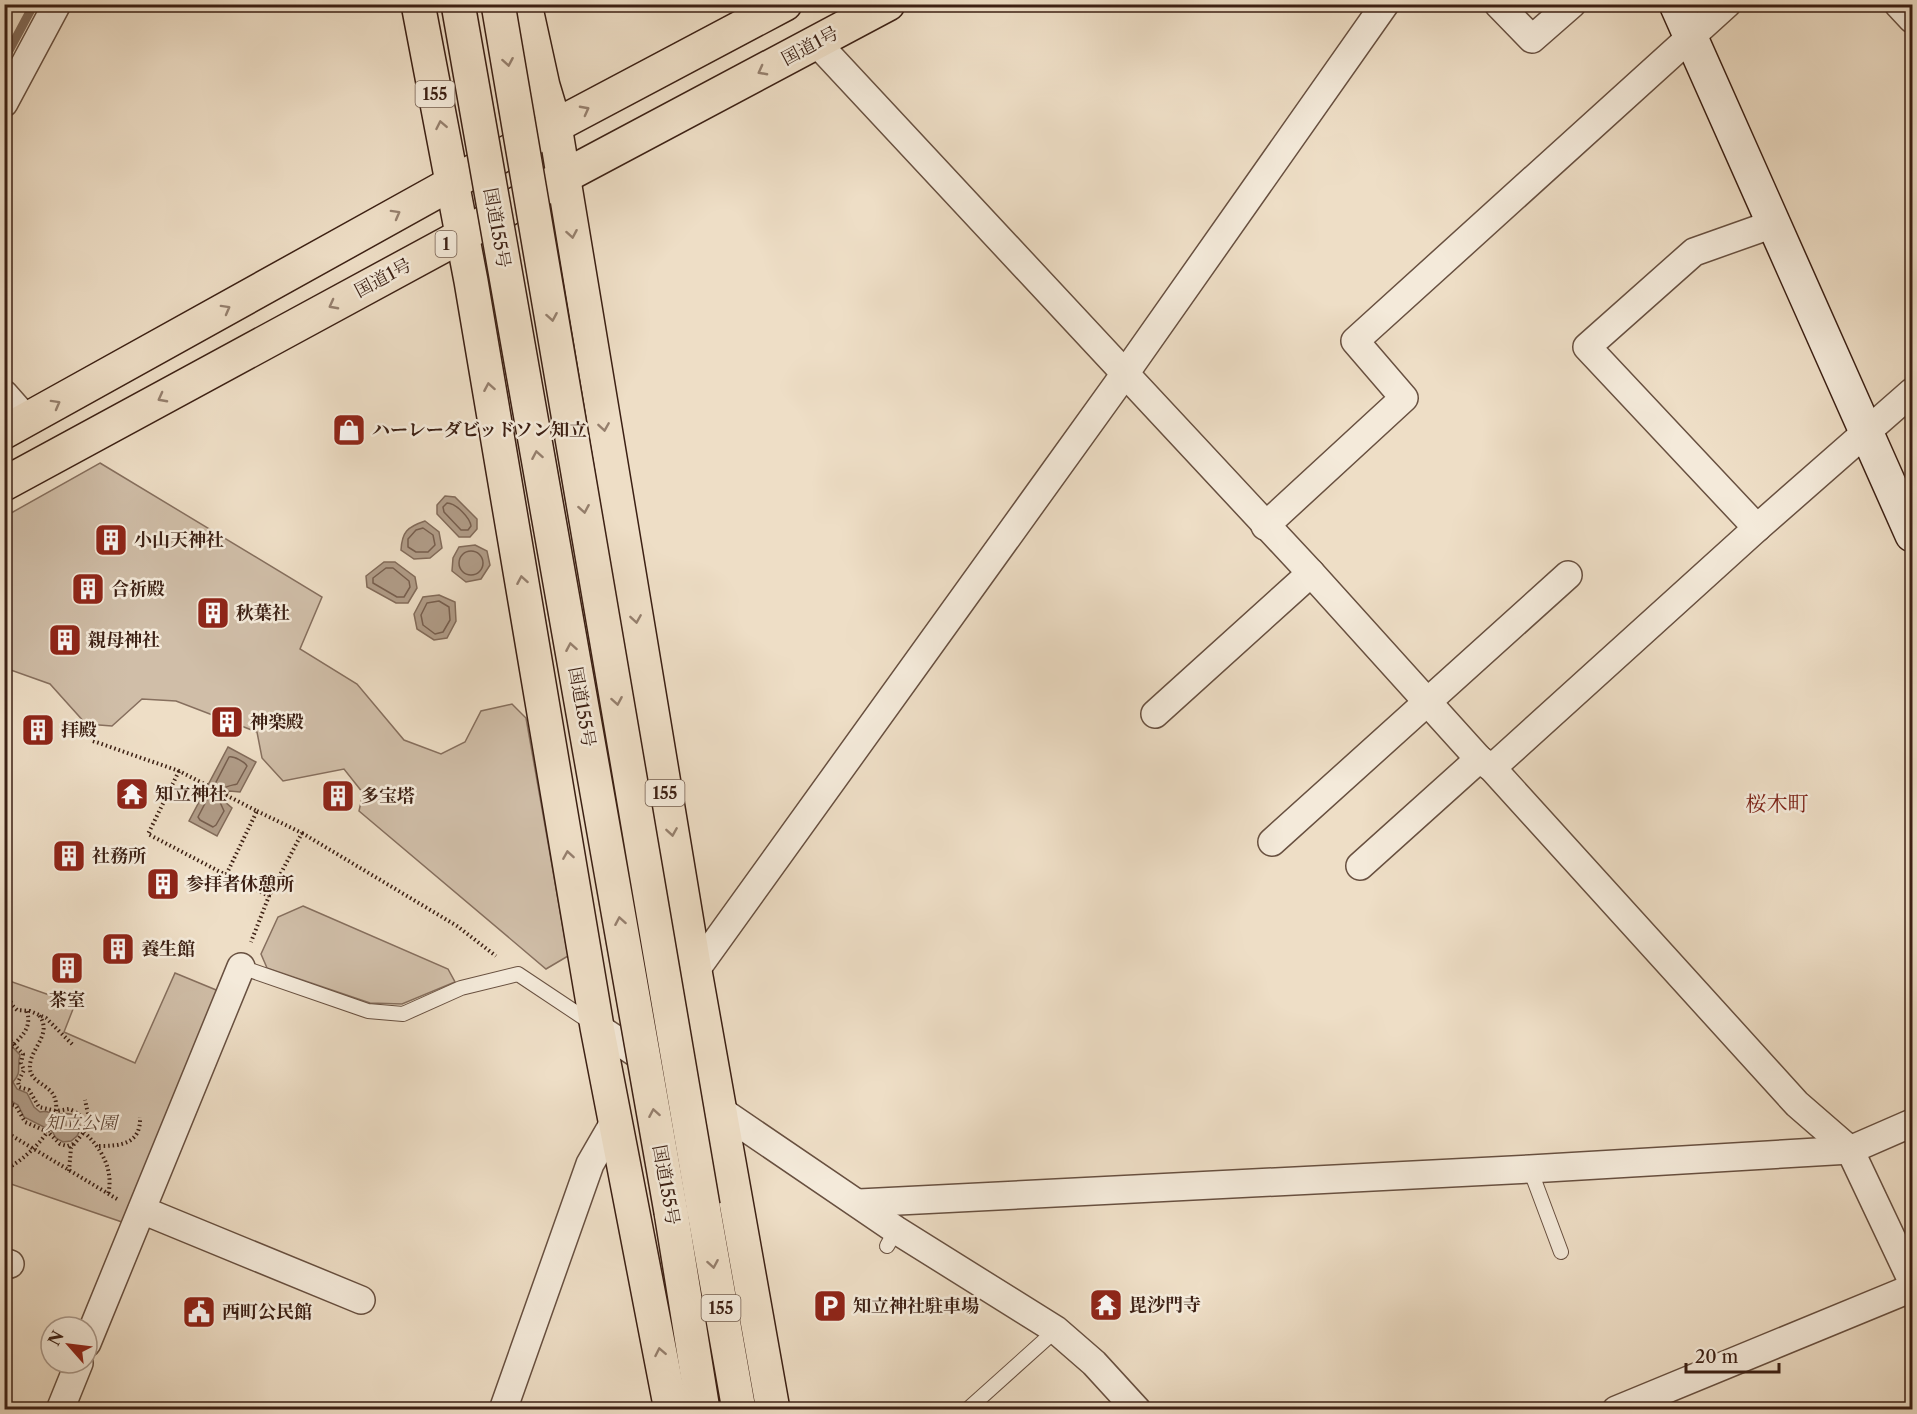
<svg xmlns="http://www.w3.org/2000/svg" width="1917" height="1414" font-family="'Libre Caslon Text','Noto Serif JP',serif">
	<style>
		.green { fill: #d0bea8; stroke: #866f5e; stroke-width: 1.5 }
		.water { fill: #b19d89; stroke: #826b5a; stroke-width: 1.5 }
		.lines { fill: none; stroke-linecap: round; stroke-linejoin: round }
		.shore { stroke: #765e4e; stroke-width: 1.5 }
		.stream { stroke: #826b5a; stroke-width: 9 }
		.lane-casing { stroke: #685040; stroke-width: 16 }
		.street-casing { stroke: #685040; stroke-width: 30 }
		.secondary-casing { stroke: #3c2014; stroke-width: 36 }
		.highway-casing { stroke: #3c2014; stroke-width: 36 }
		.path { stroke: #3c2014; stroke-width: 4; stroke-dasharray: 1.5 3; stroke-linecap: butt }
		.lane { stroke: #f4eada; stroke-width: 14 }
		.street { stroke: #f4eada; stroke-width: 27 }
		.secondary { stroke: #f4eada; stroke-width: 33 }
		.highway { stroke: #eedec6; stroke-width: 33 }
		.highway-bridge-casing { stroke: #3c2014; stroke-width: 36; stroke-linecap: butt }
		.highway-bridge { stroke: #eedec6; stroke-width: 33 }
		.oneway { stroke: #957f6d }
		.labels { text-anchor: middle; stroke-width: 5; stroke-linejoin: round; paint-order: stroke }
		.shield { fill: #f4eada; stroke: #735d4f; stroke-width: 1.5 }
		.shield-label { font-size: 16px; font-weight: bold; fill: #3c2014 }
		.street-label { font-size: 18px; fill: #3c2014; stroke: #f4eada }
		.poi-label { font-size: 18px; font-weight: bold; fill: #3c2014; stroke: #f4eada; text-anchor: start }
		.park-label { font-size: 18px; font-style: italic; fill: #614839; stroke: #f4eada }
		.quarter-label { font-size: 21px; fill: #7a1f14; stroke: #f4eada }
	</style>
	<rect width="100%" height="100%" fill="#eedec6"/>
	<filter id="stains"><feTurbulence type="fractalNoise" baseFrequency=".00333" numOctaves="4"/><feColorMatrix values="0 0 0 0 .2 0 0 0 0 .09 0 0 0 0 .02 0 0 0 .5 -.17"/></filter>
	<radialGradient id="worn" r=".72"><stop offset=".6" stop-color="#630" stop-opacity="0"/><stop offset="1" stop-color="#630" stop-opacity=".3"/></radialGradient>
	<g class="green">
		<path d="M 100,463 L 322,597 L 300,649 L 357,684 L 404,740 L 441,754 L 465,742 L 481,711 L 512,704 L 526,718 L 568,956 L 546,969 L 359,811 L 363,793 L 344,769 L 283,781 L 262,758 L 257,732 L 176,701 L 142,699 L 112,726 L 86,724 L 50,684 L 5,668 L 4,517 Z"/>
		<path d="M 303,906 L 448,969 L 455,982 L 402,1004 L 370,1003 L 267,968 L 261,954 L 278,917 Z"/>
		<path d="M 175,973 L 221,992 L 122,1222 L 5,1182 L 4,979 L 75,1004 L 64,1032 L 135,1063 Z"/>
	</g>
	<g class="water">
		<path d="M 445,496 L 455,497 L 477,519 L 477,529 L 470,537 L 459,537 L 437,514 L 437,505 Z"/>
		<path d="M 425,521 L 439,532 L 442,548 L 430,558 L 414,559 L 401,550 C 402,532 407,527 425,521 Z"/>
		<path d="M 475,545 L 487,551 L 490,565 L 481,579 L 466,582 L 452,571 L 453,558 L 459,547 Z"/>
		<path d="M 384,562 L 395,562 L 415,577 L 417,588 L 408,603 L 396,603 L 367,587 L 366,576 Z"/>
		<path d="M 439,595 L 455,602 L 456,621 L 447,638 L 434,640 L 417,629 L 414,614 L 423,597 Z"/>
		<path d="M 228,747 L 256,762 L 240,792 L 229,791 L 224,801 L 232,808 L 217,836 L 189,821 Z"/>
		<path d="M 4,1029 L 6,1040 L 20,1055 C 16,1068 23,1071 13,1082 L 17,1089 L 27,1093 L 34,1107 L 40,1112 C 47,1110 49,1113 55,1114 C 64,1115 68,1111 76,1116 L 81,1128 L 77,1136 L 71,1141 L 63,1142 L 56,1138 L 52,1131 L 24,1117 L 18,1105 L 6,1098 L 5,1073 L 11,1060 L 5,1049 Z"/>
	</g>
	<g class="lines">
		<g class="shore">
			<path d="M 447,503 C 456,503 470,518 471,526 L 468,530 L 461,530 L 444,512 L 443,507 Z"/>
			<path d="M 423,528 L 433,535 L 435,545 L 428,552 L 416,552 L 408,547 L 408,539 L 416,530 Z"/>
			<circle cx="471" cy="563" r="12"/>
			<path d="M 386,568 L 393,568 L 409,581 L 410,587 L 404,597 L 397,597 L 373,583 L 373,578 Z"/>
			<path d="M 439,601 L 449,607 L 450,620 L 443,632 L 435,634 L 423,625 L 421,615 L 427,603 Z"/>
			<path d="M 229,757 C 234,756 245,762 247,766 L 237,784 C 225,787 222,786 219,800 L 224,811 L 216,825 L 213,827 L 200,820 L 198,817 Z"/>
		</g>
		<path class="stream" d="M 4,60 L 34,4"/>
		<g class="lane-casing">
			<g id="lane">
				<path d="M 241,967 L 368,1011 L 403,1014 L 461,988 L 518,974 L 593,1024"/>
				<path d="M 1530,1169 L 1561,1252"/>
				<path d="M 887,1246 L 896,1230"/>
				<path d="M 967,1410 L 1056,1330"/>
			</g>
		</g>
		<g class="street-casing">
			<g id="street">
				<path d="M 1498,4 L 1532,39 L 1572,4"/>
				<path d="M 1898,4 L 1912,19"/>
				<path d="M 816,42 L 1311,573 L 1479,759 L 1492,768 L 1797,1104 L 1850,1150 L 1912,1281"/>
				<path d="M 4,103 L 57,4"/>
				<path d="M 4,394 L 27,420"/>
				<path d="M 1265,526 L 1404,398 L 1355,341 L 1727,4"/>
				<path d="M 1757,528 L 1587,347 L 1694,252 L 1773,224"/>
				<path d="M 1155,714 L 1311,573"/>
				<path d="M 1492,768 L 1757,528 L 1912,392"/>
				<path d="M 1272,842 L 1568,575"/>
				<path d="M 1360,866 L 1479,759"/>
				<path d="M 695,971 L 1124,375 L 1385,4"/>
				<path d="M 597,1027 L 654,1065"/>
				<path d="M 708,1102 L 896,1230 L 1056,1330 L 1094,1363 L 1137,1410"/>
				<path d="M 859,1203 L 1530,1169 L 1850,1150 L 1912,1123"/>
				<path d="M 142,1210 L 361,1300"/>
				<path d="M 4,1262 L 10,1264"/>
				<path d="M 87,1343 L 241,967"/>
				<path d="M 60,1410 L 79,1363"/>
				<path d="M 503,1410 L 590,1164 L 616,1119"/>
				<path d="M 1616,1410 L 1912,1288"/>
			</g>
		</g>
		<g class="secondary-casing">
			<path id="secondary" d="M 1676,4 L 1912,535"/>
		</g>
		<g class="highway-casing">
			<g id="highway">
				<path d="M 418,4 L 471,281 L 597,1027 L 671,1410"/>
				<path d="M 525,4 L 543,86 L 555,126 L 695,971 L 773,1410"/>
				<path d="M 4,432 L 555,126 L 785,4"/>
				<path d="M 4,484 L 463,235 L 563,177 L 888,4"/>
				<path d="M 703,1206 L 739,1410"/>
				<path d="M 671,1212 L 703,1410"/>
			</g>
		</g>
		<g class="path">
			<path d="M 93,741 L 179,771 L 257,811 L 226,875 L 269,896 L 251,942"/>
			<path d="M 179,771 L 148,834 L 226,875"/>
			<path d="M 257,811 L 302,833 L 269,896"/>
			<path d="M 302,833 L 457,926 L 496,956"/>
			<path d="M 4,990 L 13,1006 L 17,1010 L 30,1011 L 46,1018 L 73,1045"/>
			<path d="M 4,1025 L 8,1029 L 9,1039 L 23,1054 L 21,1063 L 24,1070 L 18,1082 L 19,1087 L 29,1090 L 39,1107 L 56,1111 L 69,1109 L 74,1111 L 82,1117 L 86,1128"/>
			<path d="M 5,1054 C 16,1040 33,1032 27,1011"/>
			<path d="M 4,1068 L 8,1063 L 8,1058 L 5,1054"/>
			<path d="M 4,1102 L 16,1106 L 25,1122 L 48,1132 L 60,1144 L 67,1146 L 73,1144"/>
			<path d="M 4,1131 L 117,1199"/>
			<path d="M 84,1132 C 102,1149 114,1170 108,1195"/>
			<path d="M 99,1146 C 121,1146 141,1144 140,1117"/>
			<path d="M 4,1170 C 26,1160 66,1123 54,1096 C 49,1085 31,1082 30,1069 C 28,1049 55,1034 38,1014"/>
			<path d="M 69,1171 L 71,1148 L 84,1132 L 89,1118 L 85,1100"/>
		</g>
		<use href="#lane" class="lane"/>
		<use href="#street" class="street"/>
		<use href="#secondary" class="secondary"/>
		<use href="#highway" class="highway"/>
		<g class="highway-bridge-casing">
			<g id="highway-bridge">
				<path d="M 458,4 L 671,1212"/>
				<path d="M 498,4 L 703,1206"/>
			</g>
		</g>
		<use href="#highway-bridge" class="highway-bridge"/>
	</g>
	<defs><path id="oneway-chevron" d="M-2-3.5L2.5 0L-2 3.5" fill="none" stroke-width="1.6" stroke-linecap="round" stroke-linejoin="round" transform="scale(1.5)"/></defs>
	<g class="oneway">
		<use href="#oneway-chevron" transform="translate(508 62) rotate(80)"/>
		<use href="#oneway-chevron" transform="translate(762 71) rotate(152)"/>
		<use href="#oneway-chevron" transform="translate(585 110) rotate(-28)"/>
		<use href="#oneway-chevron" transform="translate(441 125) rotate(-101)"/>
		<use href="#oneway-chevron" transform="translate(396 214) rotate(-29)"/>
		<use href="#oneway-chevron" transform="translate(572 234) rotate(80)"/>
		<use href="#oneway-chevron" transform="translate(333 305) rotate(152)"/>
		<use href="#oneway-chevron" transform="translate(226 309) rotate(-29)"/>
		<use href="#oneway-chevron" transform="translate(552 317) rotate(80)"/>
		<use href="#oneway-chevron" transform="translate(489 387) rotate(-100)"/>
		<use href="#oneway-chevron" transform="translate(162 398) rotate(152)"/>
		<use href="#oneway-chevron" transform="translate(56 404) rotate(-29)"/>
		<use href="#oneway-chevron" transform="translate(604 427) rotate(81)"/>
		<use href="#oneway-chevron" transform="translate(537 455) rotate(-100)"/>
		<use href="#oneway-chevron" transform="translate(584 509) rotate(80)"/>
		<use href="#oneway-chevron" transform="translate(522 580) rotate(-100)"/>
		<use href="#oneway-chevron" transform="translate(636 619) rotate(81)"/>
		<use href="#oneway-chevron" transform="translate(571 647) rotate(-100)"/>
		<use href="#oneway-chevron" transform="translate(617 701) rotate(80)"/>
		<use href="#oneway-chevron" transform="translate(672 832) rotate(81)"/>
		<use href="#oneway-chevron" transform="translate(568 855) rotate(-99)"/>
		<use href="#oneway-chevron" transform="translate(620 921) rotate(-100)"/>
		<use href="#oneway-chevron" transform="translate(654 1113) rotate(-100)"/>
		<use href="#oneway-chevron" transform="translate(713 1264) rotate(80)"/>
		<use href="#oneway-chevron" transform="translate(660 1352) rotate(-101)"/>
	</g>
	<defs>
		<g id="shop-square" transform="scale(1.725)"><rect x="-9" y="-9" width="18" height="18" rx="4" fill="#8f2418" stroke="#f4eada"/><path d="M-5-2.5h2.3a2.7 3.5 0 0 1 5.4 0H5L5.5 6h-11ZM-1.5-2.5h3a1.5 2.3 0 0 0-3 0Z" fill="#fff"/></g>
		<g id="building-square" transform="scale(1.725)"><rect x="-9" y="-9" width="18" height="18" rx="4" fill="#8f2418" stroke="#f4eada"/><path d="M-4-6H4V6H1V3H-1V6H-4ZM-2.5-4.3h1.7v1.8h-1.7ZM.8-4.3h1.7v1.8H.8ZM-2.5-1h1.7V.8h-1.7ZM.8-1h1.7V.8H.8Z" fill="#fff"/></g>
		<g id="temple-square" transform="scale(1.725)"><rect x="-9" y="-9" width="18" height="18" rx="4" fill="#8f2418" stroke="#f4eada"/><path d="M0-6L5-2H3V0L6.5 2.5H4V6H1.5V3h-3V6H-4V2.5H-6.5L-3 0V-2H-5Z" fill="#fff"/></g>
		<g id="parking-square" transform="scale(1.725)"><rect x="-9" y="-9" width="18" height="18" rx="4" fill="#8f2418" stroke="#f4eada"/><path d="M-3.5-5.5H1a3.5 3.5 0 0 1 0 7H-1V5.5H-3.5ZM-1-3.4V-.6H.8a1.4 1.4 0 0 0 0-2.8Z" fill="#fff"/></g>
		<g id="civic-square" transform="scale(1.725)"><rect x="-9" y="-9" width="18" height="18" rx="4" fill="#8f2418" stroke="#f4eada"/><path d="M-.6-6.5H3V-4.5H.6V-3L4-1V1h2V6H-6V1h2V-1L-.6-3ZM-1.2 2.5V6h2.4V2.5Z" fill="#fff"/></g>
	</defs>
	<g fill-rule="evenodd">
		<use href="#shop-square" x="349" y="430"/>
		<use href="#building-square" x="111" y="540"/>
		<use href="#building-square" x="88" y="589"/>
		<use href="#building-square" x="213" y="613"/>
		<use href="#building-square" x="65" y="640"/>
		<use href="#building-square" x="227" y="722"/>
		<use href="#building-square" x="38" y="730"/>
		<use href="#temple-square" x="132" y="794"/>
		<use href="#building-square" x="338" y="796"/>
		<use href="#building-square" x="69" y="856"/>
		<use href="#building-square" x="163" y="884"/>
		<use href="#building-square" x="118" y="949"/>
		<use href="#building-square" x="67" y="968"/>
		<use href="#temple-square" x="1106" y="1305"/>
		<use href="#parking-square" x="830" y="1306"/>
		<use href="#civic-square" x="199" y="1312"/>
	</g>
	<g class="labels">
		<g class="shield">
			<rect x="415.5" y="81" width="39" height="26" rx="4.5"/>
			<rect x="435.5" y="231" width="21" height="26" rx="4.5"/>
			<rect x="645.5" y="780" width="39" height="26" rx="4.5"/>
			<rect x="701.5" y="1295" width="39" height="26" rx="4.5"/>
		</g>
		<g class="shield-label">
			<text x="435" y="100">155</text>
			<text x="446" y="250">1</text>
			<text x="665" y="799">155</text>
			<text x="721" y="1314">155</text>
		</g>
		<g class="street-label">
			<text transform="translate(810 46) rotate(-28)" y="6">国道1号</text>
			<text transform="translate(497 228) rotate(80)" y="6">国道155号</text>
			<text transform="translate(383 278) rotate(-28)" y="6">国道1号</text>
			<text transform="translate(582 707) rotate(80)" y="6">国道155号</text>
			<text transform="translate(666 1185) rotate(80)" y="6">国道155号</text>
		</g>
		<g class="poi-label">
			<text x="372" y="436">ハーレーダビッドソン知立</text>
			<text x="134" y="546">小山天神社</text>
			<text x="111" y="595">合祈殿</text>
			<text x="236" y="619">秋葉社</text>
			<text x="88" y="646">親母神社</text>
			<text x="250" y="728">神楽殿</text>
			<text x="61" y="736">拝殿</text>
			<text x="155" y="800">知立神社</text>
			<text x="361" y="802">多宝塔</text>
			<text x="92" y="862">社務所</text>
			<text x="186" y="890">参拝者休憩所</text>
			<text x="141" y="955">養生館</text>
			<text x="67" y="1006" text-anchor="middle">茶室</text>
			<text x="1129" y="1311">毘沙門寺</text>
			<text x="853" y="1312">知立神社駐車場</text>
			<text x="222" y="1318">西町公民館</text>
		</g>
		<g class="park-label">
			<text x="81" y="1129">知立公園</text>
		</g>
		<g class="quarter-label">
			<text x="1777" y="811">桜木町</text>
		</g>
	</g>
	<rect width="1917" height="1414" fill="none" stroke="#eedec6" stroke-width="24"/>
	<rect x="6" y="6" width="1905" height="1402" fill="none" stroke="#3c2014" stroke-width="3"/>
	<rect x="12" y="12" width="1893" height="1390" fill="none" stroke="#3c2014" stroke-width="1.5"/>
	<g transform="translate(69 1345) rotate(298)"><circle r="28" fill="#f4eada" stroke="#aa998b" stroke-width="1.5"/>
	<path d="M0-4.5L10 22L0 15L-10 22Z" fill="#8f2418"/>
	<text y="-9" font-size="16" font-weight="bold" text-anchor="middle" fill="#3c2014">N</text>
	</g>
	<path d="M1686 1363v9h93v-9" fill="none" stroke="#3c2014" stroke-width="3"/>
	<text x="1695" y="1363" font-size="18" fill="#3c2014" stroke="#f4eada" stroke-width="4.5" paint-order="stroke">20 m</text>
	<rect width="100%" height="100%" filter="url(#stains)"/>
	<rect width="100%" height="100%" fill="url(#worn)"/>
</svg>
